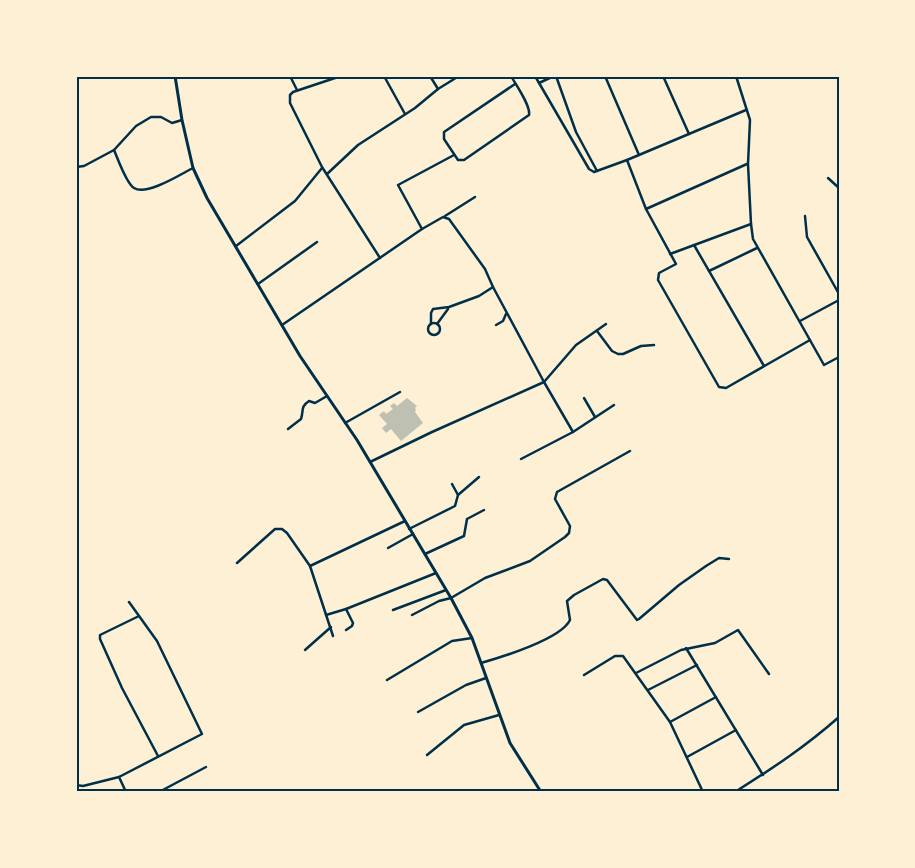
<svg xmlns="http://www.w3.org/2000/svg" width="915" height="868" font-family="Roboto,sans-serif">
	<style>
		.building { fill: #bec0b2 }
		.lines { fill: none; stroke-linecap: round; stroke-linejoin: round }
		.minor { stroke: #003049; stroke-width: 2.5 }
		.tertiary { stroke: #003049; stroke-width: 3 }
		.neatline { fill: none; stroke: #003049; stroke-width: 2 }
	</style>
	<rect width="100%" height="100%" fill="#fdf0d5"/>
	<path class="building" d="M 407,398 L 417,406 L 415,408 L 416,410 L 415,412 L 423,423 L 401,441 L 391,429 L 386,433 L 382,428 L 387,424 L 379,415 L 384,411 L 386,414 L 393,409 L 390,406 L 394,403 L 397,406 Z"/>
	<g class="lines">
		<g class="minor">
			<path d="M 290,76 L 297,90"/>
			<path d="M 341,76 L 293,92 L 290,95 L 290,103 L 322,167 L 380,258"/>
			<path d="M 384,76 L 405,114"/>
			<path d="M 430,76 L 438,89"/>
			<path d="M 511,76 C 516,85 531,106 529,115 L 464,160 L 458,160 L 444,139 L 444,132 L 515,84"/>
			<path d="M 535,76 L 589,169 L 594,172 L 627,160 L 746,110"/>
			<path d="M 556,76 L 576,132 L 597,171"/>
			<path d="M 605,76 L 639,155"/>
			<path d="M 663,76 L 689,134"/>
			<path d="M 736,76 L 750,120 L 748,164 L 751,224 L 753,239 L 824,365 L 839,357"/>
			<path d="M 539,83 L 554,76"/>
			<path d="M 114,150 C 118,159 126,183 134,188 C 147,196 181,174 193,168"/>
			<path d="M 627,160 L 646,209 L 676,264 L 659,273 L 658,280 L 719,387 L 726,388 L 810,340"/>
			<path d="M 76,167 L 84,166 L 114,150 L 136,126 L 151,117 L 161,117 L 172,123 L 182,120"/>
			<path d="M 327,174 L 358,145 L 415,108 L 438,89 L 459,76"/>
			<path d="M 828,178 L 839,188"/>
			<path d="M 646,209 L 747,164"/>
			<path d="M 445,216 L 475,197"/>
			<path d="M 805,216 L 807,237 L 839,294"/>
			<path d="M 422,229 L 398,185 L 454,155"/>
			<path d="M 694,245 L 764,366"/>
			<path d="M 236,246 L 295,201 L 322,168"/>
			<path d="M 670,254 L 751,224"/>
			<path d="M 709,271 L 757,248"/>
			<path d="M 258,284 L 317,242"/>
			<path d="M 800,321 L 839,300"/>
			<circle cx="434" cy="329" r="6"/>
			<path d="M 431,324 L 431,313 L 433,309 L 449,307 L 479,296 L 493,287"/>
			<path d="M 437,324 L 448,309"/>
			<path d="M 282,325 L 422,229 L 443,217 L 449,219 L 485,269 L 493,287 L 544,382 L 432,432 L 370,462"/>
			<path d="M 496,325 L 503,321 L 506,314"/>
			<path d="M 597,331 L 612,351 L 618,354 L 623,354 L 641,346 L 654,345"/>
			<path d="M 584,398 L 595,417"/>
			<path d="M 345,423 L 400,392"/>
			<path d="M 288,429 L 301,419 C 304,410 300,407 309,401 L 315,403 L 327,396"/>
			<path d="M 573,432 L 614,405"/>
			<path d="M 521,459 L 573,432 L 544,382 L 576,345 L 606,324"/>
			<path d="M 458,495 L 479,477"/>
			<path d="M 409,529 L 455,506 L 458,495 L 452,484"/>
			<path d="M 388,548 L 413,534"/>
			<path d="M 425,554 L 464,536 L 467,519 L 484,510"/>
			<path d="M 237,563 L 275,529 L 282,529 L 287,533 L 310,566 L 405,521"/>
			<path d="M 310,566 L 333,636"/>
			<path d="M 393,610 L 446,590"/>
			<path d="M 326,615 L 346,609"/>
			<path d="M 412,615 L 439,601 L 451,598 L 485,578 L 530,561 L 565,537 L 569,533 L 570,526 L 555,499 L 557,492 L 630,451"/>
			<path d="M 139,616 L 100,635 L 100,639 L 122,688 L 158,756"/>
			<path d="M 346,630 L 352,626 L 353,623 L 346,609 L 436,573"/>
			<path d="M 686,648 L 763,775"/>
			<path d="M 305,650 L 331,627"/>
			<path d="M 481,663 C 502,657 561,639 570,620 L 567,601 L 574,595 L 603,579 L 607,580 L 637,620 L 639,619 L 679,585 L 706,566 L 719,558 L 729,559"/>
			<path d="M 636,673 L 681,650 L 715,643 L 738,630 L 769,674"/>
			<path d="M 584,675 L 615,656 L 623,656 L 670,722 L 703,792"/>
			<path d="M 387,680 L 452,641 L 472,638"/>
			<path d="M 648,690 L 697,665"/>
			<path d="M 418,712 L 466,685 L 486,678"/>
			<path d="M 670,722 L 716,697"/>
			<path d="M 427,755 L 464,725 L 499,715"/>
			<path d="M 687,757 L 736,730"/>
			<path d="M 119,777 L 126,792"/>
			<path d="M 76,785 L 83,786 L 119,777 L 202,734 L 157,641 L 129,602"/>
			<path d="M 159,792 L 206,767"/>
			<path d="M 735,792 C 773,768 805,747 839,717"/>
		</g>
		<path class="tertiary" d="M 175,76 L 182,120 L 193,168 L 207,198 L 300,356 L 357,440 L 451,598 L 472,638 L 510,743 L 541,792"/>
	</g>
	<rect width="915" height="868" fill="none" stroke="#fdf0d5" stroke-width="155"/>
	<rect x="78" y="78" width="760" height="712" class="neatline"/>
</svg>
